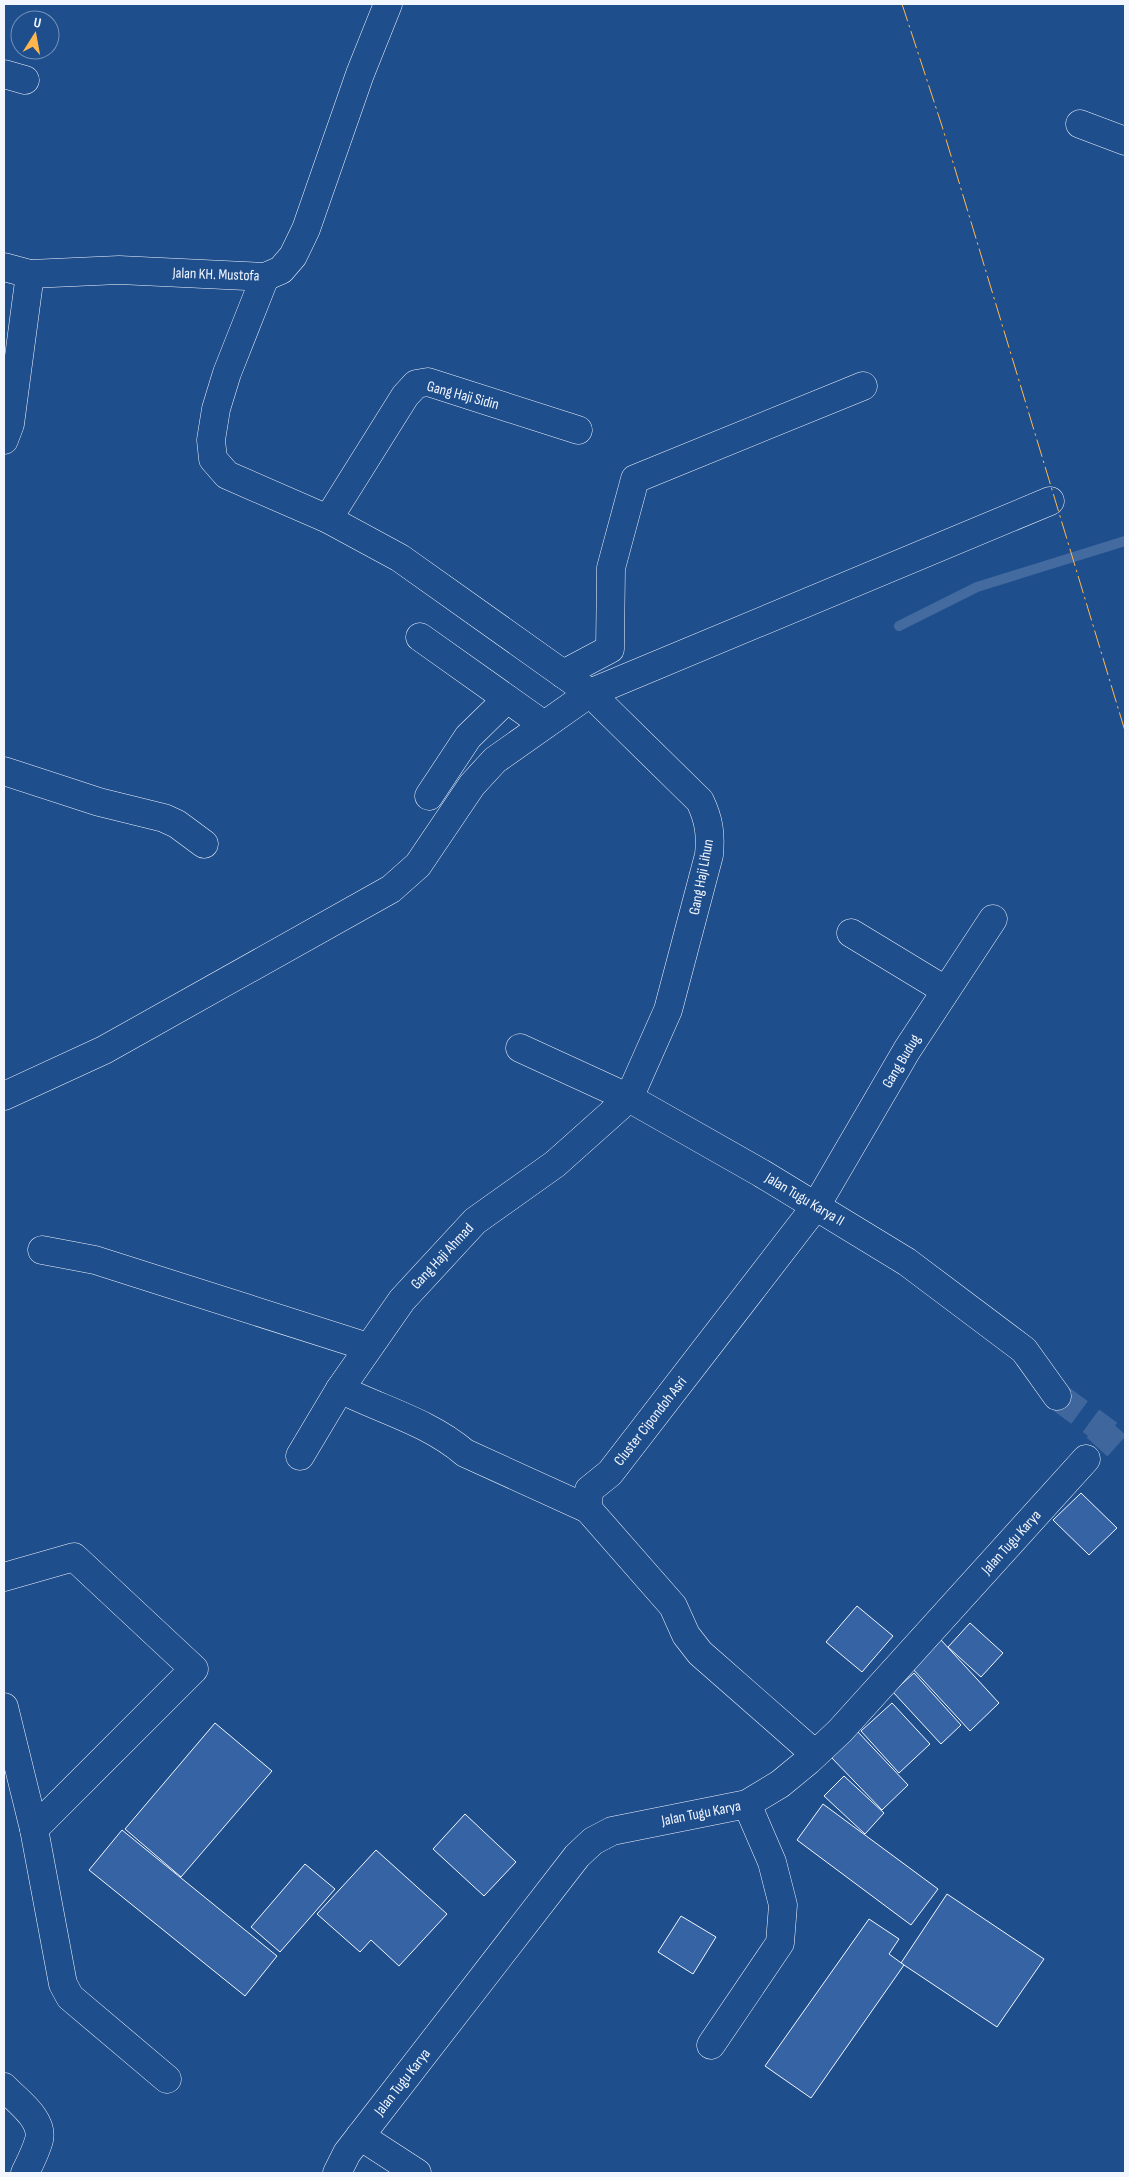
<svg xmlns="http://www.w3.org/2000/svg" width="1129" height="2177" font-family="'Sofia Sans Condensed',sans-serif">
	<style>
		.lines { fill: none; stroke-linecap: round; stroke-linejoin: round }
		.stream { stroke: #446ba0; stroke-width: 10 }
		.building { fill: #3563a3; stroke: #f2f6ff }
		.minor-tunnel { stroke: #3f679d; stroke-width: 28; stroke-dasharray: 28 14; stroke-linecap: butt }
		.minor-casing { stroke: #f2f6ff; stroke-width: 29 }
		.minor { stroke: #1f4e8c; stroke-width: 28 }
		.power { stroke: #ffb74d; stroke-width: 1; stroke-dasharray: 18 4 2.5 4; stroke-linecap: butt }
		.labels { text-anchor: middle; stroke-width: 4; stroke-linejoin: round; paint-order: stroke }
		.street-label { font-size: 15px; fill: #f2f6ff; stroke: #1f4e8c }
	</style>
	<rect width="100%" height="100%" fill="#1f4e8c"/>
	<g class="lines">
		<path class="stream" d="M 899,626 L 977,587 L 1125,541"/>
	</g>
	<g class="building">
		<path d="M 1081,1493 L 1117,1528 L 1089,1555 L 1053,1520 Z"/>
		<path d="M 857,1606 L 893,1636 L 862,1672 L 826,1642 Z"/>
		<path d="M 970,1623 L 1003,1653 L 981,1677 L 948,1647 Z"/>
		<path d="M 941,1640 L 999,1703 L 970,1731 L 911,1667 Z"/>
		<path d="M 914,1673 L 961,1725 L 941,1744 L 893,1692 Z"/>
		<path d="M 892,1703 L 930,1744 L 899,1773 L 861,1731 Z"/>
		<path d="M 215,1723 L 272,1771 L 181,1877 L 125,1829 Z"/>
		<path d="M 857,1731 L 908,1785 L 882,1810 L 830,1756 Z"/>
		<path d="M 844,1776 L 884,1813 L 865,1834 L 824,1796 Z"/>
		<path d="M 823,1804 L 938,1889 L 911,1925 L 797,1840 Z"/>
		<path d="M 465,1814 L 516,1862 L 484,1896 L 433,1849 Z"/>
		<path d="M 122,1830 L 277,1956 L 245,1996 L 89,1870 Z"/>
		<path d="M 376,1850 L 447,1914 L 399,1966 L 371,1940 L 360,1952 L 317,1914 Z"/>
		<path d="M 305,1864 L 335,1889 L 280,1952 L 251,1927 Z"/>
		<path d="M 947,1894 L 1044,1959 L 997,2027 L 901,1963 Z"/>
		<path d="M 681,1916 L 716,1937 L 693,1974 L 658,1952 Z"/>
		<path d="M 869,1919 L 899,1939 L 889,1954 L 904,1965 L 811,2098 L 765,2066 Z"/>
	</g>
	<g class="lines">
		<g class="minor-tunnel">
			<path d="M 1057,1396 L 1109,1434"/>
			<path d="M 1097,1447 L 1125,1416"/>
		</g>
		<g class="minor-casing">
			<g id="minor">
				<path d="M 4,74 L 25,80"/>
				<path d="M 1080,124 L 1125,141"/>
				<path d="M 4,267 L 30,274 L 119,270 L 265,277 L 281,270 L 293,256 L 306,229 L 360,74 L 388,4"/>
				<path d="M 265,277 L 227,373 L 216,409 L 211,440 L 213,459 L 227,475 L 328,519 L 400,558 L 590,693 L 700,801 C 709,820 711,834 709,855 L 668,1010 L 629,1098 L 555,1164 L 475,1221 L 402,1300 L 340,1389 L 300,1456"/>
				<path d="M 4,440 L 10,424 L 30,274"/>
				<path d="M 328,519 L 405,396 L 416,384 L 428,382 L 578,430"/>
				<path d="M 420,637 L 544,725"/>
				<path d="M 563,674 L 610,649 L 611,568 L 635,479 L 863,386"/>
				<path d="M 4,771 L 99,802 L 164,818 L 177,824 L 204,844"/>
				<path d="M 429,796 L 468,737 L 507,699"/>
				<path d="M 851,933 L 945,990"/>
				<path d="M 520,1048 L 629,1098 L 761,1173 L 907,1262 L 1024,1350 L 1057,1396"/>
				<path d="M 4,1096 L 104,1050 L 391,889 L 418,865 L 472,785 L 495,760 L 590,693 L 1050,501"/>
				<path d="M 42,1250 L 95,1260 L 368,1347"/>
				<path d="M 340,1389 C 382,1410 429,1422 465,1453 L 588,1509"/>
				<path d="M 4,1577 L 74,1557 L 194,1669 L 34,1829"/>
				<path d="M 4,1707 L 34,1829 L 63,1984 L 70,1997 L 167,2079"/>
				<path d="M 815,1754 L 700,1653 L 686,1635 L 673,1606 L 588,1509 L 589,1490 L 610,1473 L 816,1206 L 907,1050 L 993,919"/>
				<path d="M 711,2045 L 780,1943 L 783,1905 L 772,1862 L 747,1804"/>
				<path d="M 4,2087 C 17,2101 44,2119 39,2140 C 36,2151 30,2163 25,2173"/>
				<path d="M 360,2136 L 417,2173"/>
				<path d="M 337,2173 L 347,2153 L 577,1856 L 593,1841 L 612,1831 L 747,1804 L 780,1784 L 808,1761 L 840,1731 L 1086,1459"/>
			</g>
		</g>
		<use href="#minor" class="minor"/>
		<path class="power" d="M 902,4 L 942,126 L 1125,731"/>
	</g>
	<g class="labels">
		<g class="street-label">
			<text transform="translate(216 274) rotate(2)" y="5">Jalan KH. Mustofa</text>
			<text transform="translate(463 395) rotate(15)" y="5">Gang Haji Sidin</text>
			<text transform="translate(701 877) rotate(-79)" y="5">Gang Haji Lihun</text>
			<text transform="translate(901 1061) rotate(-59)" y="5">Gang Budug</text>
			<text transform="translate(805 1199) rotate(31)" y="5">Jalan Tugu Karya II</text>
			<text transform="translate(442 1256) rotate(-47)" y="5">Gang Haji Ahmad</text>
			<text transform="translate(650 1421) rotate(-52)" y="5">Cluster Cipondoh Asri</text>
			<text transform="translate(1011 1542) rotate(-48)" y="5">Jalan Tugu Karya</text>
			<text transform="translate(701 1813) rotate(-11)" y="5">Jalan Tugu Karya</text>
			<text transform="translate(402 2082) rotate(-52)" y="5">Jalan Tugu Karya</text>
		</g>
	</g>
	<rect width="1129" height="2177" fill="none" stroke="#f2f6ff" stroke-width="10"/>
	<g transform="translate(35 35) rotate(11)"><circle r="24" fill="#1f4e8c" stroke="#7391ba"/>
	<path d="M0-4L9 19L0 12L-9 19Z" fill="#ffb74d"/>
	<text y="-8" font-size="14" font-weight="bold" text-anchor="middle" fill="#f2f6ff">U</text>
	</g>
</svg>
